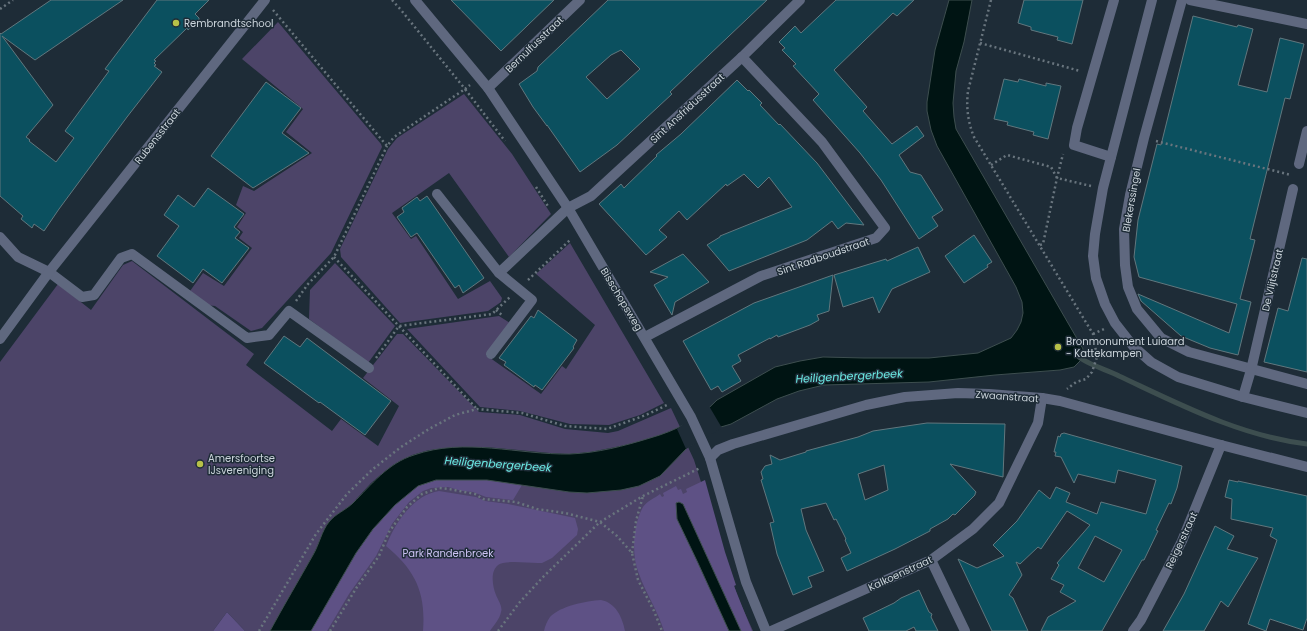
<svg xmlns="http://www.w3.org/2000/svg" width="1307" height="631" font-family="Poppins,sans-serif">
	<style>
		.green { fill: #4c4468 }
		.forest { fill: #5e5185 }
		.water { fill: #001413; stroke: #3d4e4f }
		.pier { fill: #1e2c37 }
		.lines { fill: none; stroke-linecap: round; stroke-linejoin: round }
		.stream { stroke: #3d4e4f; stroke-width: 5 }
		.building { fill: #0b505f; stroke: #61777e; fill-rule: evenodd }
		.path { stroke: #69757e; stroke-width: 2.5; stroke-dasharray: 2 3; stroke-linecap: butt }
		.minor { stroke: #5f687f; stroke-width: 10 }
		.poi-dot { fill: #b7c148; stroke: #1e2c37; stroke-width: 1.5 }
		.labels { text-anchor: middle; stroke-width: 3; stroke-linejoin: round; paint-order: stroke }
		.poi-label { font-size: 10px; fill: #cbd4db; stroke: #1e2c37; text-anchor: start }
		.street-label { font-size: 10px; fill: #cbd4db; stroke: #1e2c37 }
		.park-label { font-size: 10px; fill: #cec4f5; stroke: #1e2c37 }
		.water-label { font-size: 11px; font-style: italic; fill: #6bebe5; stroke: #1e2c37 }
	</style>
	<rect width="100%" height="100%" fill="#1e2c37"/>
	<g class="green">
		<path d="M 278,22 L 381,144 L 382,147 L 331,253 L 262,328 L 251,331 L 215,306 L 206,305 L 190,291 L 203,273 L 224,286 L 252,248 L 239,238 L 243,232 L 237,227 L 246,213 L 236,205 L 243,186 L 254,191 L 312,153 L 286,132 L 303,109 L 242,59 Z"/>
		<path d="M 464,94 L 512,154 L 551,214 L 509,257 L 449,173 L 392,213 L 411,239 L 416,236 L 458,299 L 490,281 L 502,298 L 501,302 L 488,311 L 400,323 L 341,257 L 340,249 L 388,149 L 397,138 Z"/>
		<path d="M 570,243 L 664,403 L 640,415 L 609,425 L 570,424 L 520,411 L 480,407 L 407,329 L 499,316 L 510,323 L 486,355 L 541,394 L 562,366 L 566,369 L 595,325 L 536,274 Z"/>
		<path d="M 132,261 L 254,354 L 246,365 L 332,431 L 341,419 L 378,446 L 399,406 L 363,378 L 397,334 L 403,334 L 479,412 L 520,415 L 565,429 L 608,433 L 618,431 L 671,408 L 680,427 L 664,434 L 636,443 L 590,452 L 569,454 L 550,453 L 486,447 L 429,450 L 412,455 L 393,465 L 383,473 L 371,483 L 352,504 L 329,522 L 314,553 L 270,631 L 245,631 L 227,612 L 213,631 L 0,631 L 0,362 L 58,284 L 91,310 L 123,265 Z"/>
		<path d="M 335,263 L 395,326 L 368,363 L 309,319 L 310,290 Z"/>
		<path d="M 688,447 L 694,460 L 738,598 L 753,631 L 301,631 L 413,481 Z"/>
	</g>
	<g class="forest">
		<path d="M 436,480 L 487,480 L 522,485 L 513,500 L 486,497 L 473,492 L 462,491 L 448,487 L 431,488 L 423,491 L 409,502 L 392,524 L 376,556 L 349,594 L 327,631 L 311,631 L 356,553 L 373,529 L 395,505 L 418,486 Z"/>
		<path d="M 705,480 L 725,552 L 736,585 L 734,586 L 752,631 L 741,631 L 683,504 L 679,502 L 676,503 L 677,519 L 698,563 L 729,631 L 664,631 C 658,611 646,594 639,574 C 631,555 633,525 643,507 C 647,501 655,498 660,494 L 662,497 L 664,496 L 663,493 L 676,486 L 678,490 L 681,489 L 683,494 L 687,492 L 686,489 Z"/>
		<path d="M 439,491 L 476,497 L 485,501 L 508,504 L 575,518 L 578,529 L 577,535 L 552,558 L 542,563 L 538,563 C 527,563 514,561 503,563 C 489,566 492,585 496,595 C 498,600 503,607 501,612 C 500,619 493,626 490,631 L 423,631 C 426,592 415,570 386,546 C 395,523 413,495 439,491 Z"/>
		<path d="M 601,600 C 616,603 622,617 625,631 L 544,631 C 545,626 547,621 550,617 C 560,606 586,601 601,600 Z"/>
		<path d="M 227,612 L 245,631 L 213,631 Z"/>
	</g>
	<g class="water">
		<path d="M 949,0 L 972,0 L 964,42 L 956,71 L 953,103 L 954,117 L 956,129 L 1083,349 L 1082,359 L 1074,367 L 1060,370 L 995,375 L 929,382 L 824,385 L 799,391 L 777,399 L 731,424 L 721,427 L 688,447 L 660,476 L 639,486 L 621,490 L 587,493 L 569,492 L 487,480 L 436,480 L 418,486 L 395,505 L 373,529 L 356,553 L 311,631 L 270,631 C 284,605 299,580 313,555 C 319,545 322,530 329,522 C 335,514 346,510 353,503 C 371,485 388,463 414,455 C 465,437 518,455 570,454 C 597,453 624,446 650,438 C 675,431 699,419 717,400 L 775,367 L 800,361 L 823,357 L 864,358 L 929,358 L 978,353 L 1011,338 L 1017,330 L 1021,322 L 1023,313 L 1022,302 L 1016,287 L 937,146 L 931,130 L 927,111 L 927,102 L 935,50 Z"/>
		<path d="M 679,502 L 683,504 L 741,631 L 729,631 L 698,563 L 677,519 L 676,503 Z"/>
	</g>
	<path class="pier" d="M 709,406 L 722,428 L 686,449 L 677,429 L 688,420 Z"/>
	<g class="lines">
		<path class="stream" d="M 1078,356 C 1086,364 1108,370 1119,376 C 1179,404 1240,436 1307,444"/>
	</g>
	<g class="building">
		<path d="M 51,0 L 123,0 L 35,60 L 2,36 L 53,105 L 26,137 L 30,140 L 29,141 L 56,162 L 74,138 L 65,131 L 109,71 L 105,69 L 157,0 L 209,0 L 195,14 L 199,18 L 199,20 L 188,30 L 187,28 L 154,60 L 156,61 L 154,63 L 156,65 L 154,66 L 162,72 L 127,117 L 59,209 L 44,231 L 34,224 L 32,228 L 21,219 L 23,216 L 0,196 L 0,33 L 1,34 Z"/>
		<path d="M 451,0 L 554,0 L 501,51 Z"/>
		<path d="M 608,0 L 767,0 L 670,92 L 672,94 L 617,145 L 580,172 L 547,125 L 547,126 L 533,107 L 519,84 L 537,71 L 538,67 ZM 621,50 L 640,69 L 607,99 L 586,77 L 611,55 Z"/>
		<path d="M 836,0 L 914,0 L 897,16 L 893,13 L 834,70 L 867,107 L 863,111 L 892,144 L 917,126 L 924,136 L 899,155 L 910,172 L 921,175 L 943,210 L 932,217 L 938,226 L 919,239 L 881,180 L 860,153 L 813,100 L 819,94 L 793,66 L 796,64 L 782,50 L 785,48 L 779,42 L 795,26 L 801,33 Z"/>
		<path d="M 1024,0 L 1083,0 L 1072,44 L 1057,40 L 1058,37 L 1031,30 L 1031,27 L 1018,23 Z"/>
		<path d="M 1193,16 L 1237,27 L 1238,25 L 1253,29 L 1238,85 L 1267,92 L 1280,38 L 1304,44 L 1290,99 L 1285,98 L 1250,239 L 1255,240 L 1240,299 L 1251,302 L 1238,355 L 1210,348 L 1181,336 L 1141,301 L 1138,294 L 1229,333 L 1237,304 L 1139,277 L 1134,257 L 1138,220 L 1157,144 L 1161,145 Z"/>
		<path d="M 1004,79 L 1018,82 L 1019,79 L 1046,86 L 1046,83 L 1061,86 L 1048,139 L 1033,135 L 1034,132 L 1007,125 L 1008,122 L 994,119 Z"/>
		<path d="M 737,80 L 748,91 L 749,90 L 762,103 L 760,105 L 779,125 L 780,124 L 817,163 L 864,225 L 846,223 L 838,229 L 832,221 L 807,240 L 729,271 L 707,245 L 720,237 L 720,236 L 792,207 L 769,177 L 758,188 L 744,174 L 727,186 L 726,184 L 687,220 L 679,211 L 659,230 L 667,237 L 646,255 L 599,204 L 621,184 L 624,188 L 657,156 L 656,155 L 681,134 Z"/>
		<path d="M 266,82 L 301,108 L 282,133 L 309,153 L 253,188 L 211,156 Z"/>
		<path d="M 208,188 L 244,214 L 234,227 L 240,232 L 235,238 L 249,248 L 222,283 L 203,269 L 193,283 L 157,256 L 179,226 L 164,215 L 178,195 L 194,207 Z"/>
		<path d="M 427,196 L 484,278 L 463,293 L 459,285 L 455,288 L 417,233 L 411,237 L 397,217 L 404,212 L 402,208 L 417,197 L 420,201 Z"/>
		<path d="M 974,235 L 992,262 L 987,265 L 988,267 L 964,283 L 945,256 Z"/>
		<path d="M 918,247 L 930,272 L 892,289 L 879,313 L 873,297 L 843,307 L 834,275 L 886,259 L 887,261 Z"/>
		<path d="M 683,254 L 709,282 L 675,302 L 672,315 L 654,285 L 668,277 L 650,272 Z"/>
		<path d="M 1302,258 L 1307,259 L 1307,372 L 1264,362 L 1278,308 L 1288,311 Z"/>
		<path d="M 833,275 L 829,311 L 817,315 L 819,320 L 810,325 L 778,337 L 777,335 L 770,339 L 770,338 L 738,355 L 741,361 L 732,366 L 741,381 L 722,392 L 718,386 L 711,390 L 683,341 L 754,303 Z"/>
		<path d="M 538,310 L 577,340 L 573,347 L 574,348 L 542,390 L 535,385 L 534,387 L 504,365 L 506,362 L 499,358 L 531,316 L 534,318 Z"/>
		<path d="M 284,336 L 300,347 L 307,338 L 391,401 L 365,435 L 320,402 L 319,403 L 264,363 Z"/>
		<path d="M 927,423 L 1005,424 L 1003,477 L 950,464 L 976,492 L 975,494 L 975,495 L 955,515 L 953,514 L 948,519 L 930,529 L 930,531 L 895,549 L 847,571 L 841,558 L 851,553 L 845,540 L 846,539 L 836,519 L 834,520 L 826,503 L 801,509 L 806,530 L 824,571 L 808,577 L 812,587 L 793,595 L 777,554 L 770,523 L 774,522 L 761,480 L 763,479 L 761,472 L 765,466 L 772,464 L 770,455 L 780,460 L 806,452 L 806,451 L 858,437 L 873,431 ZM 884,465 L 888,490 L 865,500 L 858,474 Z"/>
		<path d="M 1064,433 L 1182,466 L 1177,488 L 1171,504 L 1169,503 L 1156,530 L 1158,531 L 1144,560 L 1142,560 L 1102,631 L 1041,631 L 1048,617 L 1076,601 L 1060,592 L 1064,585 L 1051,579 L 1059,565 L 1057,563 L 1090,525 L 1067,511 L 1041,549 L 1038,547 L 1020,564 L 1016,562 L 1022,575 L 1009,595 L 1013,598 L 1028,631 L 992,631 L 958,559 L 977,568 L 1004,556 L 993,545 L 1017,521 L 1039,490 L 1050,499 L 1056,487 L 1070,493 L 1066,502 L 1097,514 L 1101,502 L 1146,514 L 1156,480 L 1118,470 L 1115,483 L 1078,474 L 1074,483 L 1061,457 L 1055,456 L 1056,452 L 1054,452 L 1058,436 L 1060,437 L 1061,434 ZM 1095,536 L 1122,550 L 1104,582 L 1078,568 Z"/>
		<path d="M 1229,480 L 1238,482 L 1238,481 L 1307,496 L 1307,618 L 1303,630 L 1270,619 L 1266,631 L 1248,624 L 1277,540 L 1270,536 L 1273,528 L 1231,519 L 1232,499 L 1225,497 Z"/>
		<path d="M 1215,526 L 1234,536 L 1227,549 L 1258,558 L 1228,607 L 1221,601 L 1204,631 L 1163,631 L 1184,594 Z"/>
		<path d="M 919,590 L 929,612 L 932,614 L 931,617 L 938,631 L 916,631 L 914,627 L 906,631 L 869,631 L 863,618 L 894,603 L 901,598 Z"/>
	</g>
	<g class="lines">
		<g class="path">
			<path d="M 392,0 L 401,10 L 465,89 L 470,85"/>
			<path d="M 991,0 L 968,91 C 966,108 968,122 974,137 L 1093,334 L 1097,357 L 1092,372 L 1086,379 L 1076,382 L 1067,389"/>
			<path d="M 0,9 L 13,0"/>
			<path d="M 273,10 L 387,146 L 394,137 L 465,89 L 505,141"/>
			<path d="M 980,43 L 1080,71"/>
			<path d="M 1156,141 L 1291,175"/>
			<path d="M 991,165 L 1007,155 L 1051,167 L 1057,178 L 1091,186"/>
			<path d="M 536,187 L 549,208"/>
			<path d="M 1040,245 L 1043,244 L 1057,178 L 1063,154"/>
			<path d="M 334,257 L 477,409"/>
			<path d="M 528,280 L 570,240"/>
			<path d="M 296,301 L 308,284 L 334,257 L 387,146"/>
			<path d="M 496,310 L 503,316"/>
			<path d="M 1093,334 L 1104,329"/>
			<path d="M 376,358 L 399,326 L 492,314 L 510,297"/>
			<path d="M 632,553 L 636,521 L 643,496"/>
			<path d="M 259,631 L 316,534 L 347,494 L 373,469 L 401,447 L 429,429 L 455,415 L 477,409 L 522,413 L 565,426 L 607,429 L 646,415 L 669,404"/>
			<path d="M 330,631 L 357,587 L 379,556 L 389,532 L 407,507 L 422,494 L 439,488 L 449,489 L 475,494 L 483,499 L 516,502 L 537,509 L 565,513 L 600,522 L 643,496 L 700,468"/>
			<path d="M 498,631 L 519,603 L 544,576 L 600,522 L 617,536 L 632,553 L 638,580 L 654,611 L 662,631"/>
		</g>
		<g class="minor">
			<path d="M 415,0 L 488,88 L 568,208 L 691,417 L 710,458 L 746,582 L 766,631"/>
			<path d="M 1152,0 L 1103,188 L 1095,234 L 1093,256 L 1096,278 L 1105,304 L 1115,323 L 1133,346 L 1151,362 L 1178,377 L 1243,397 L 1307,413"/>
			<path d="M 1182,0 L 1144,138 L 1130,195 L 1124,229 L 1125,265 L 1128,287 L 1137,309 L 1161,338 L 1189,352 L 1307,384"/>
			<path d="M 1190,0 L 1307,24"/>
			<path d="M 488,88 L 580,0"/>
			<path d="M 1111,157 L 1074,145 L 1077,128 L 1114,0"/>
			<path d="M 1299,164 L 1307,131"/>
			<path d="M 437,194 L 499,273 L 568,208 L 591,196 L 742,57 L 800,0"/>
			<path d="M 0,237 L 18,257 L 49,272 L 82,297 L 94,295 L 121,258 L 132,254 L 247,338 L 269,335 L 289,311 L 369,368"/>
			<path d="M 645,337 L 761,276 L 876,238 L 885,228 L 822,142 L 742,57"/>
			<path d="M 0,339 L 49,272 L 265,0"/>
			<path d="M 491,354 L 532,300 L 499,273"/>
			<path d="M 1243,397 L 1251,370 L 1293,189"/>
			<path d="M 710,458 L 718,450 L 733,444 L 866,405 L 905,397 L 958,393 L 989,394 L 1042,398 L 1060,401 L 1221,445 L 1307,467"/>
			<path d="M 931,560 L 965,631"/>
			<path d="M 771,631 L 931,560 L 973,529 L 999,503 L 1038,423 L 1042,398"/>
			<path d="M 1133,631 L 1141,620 L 1182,541 L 1221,445"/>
		</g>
	</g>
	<g class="poi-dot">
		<circle cx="176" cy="23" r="4"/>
		<circle cx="1058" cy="347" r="4"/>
		<circle cx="200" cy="464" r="4"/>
	</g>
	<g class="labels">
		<g class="poi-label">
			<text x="184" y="27">Rembrandtschool</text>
			<text x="1066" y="345">Bronmonument Luiaard<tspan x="1066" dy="12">- Kattekampen</tspan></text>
			<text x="208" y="462">Amersfoortse<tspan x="208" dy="12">IJsvereniging</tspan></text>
		</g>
		<g class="street-label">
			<text transform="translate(534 44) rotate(-44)" y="4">Bernulfusstraat</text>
			<text transform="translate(687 108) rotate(-43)" y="4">Sint Ansfridusstraat</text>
			<text transform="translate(157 136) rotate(-52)" y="4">Rubensstraat</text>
			<text transform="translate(1131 200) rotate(-80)" y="4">Blekerssingel</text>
			<text transform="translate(823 256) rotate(-19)" y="4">Sint Radboudstraat</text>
			<text transform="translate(1272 280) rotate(-77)" y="4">De Vlijtstraat</text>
			<text transform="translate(622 299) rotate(59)" y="4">Bisschopsweg</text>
			<text transform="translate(1007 396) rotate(4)" y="4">Zwaanstraat</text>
			<text transform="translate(1181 540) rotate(-65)" y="4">Reigerstraat</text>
			<text transform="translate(900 573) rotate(-25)" y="4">Kalkoenstraat</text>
		</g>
		<g class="park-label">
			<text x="448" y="557">Park Randenbroek</text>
		</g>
		<g class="water-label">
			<text transform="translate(849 376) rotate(-3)" y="4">Heiligenbergerbeek</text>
			<text transform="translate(498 464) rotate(4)" y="4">Heiligenbergerbeek</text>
		</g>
	</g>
</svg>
